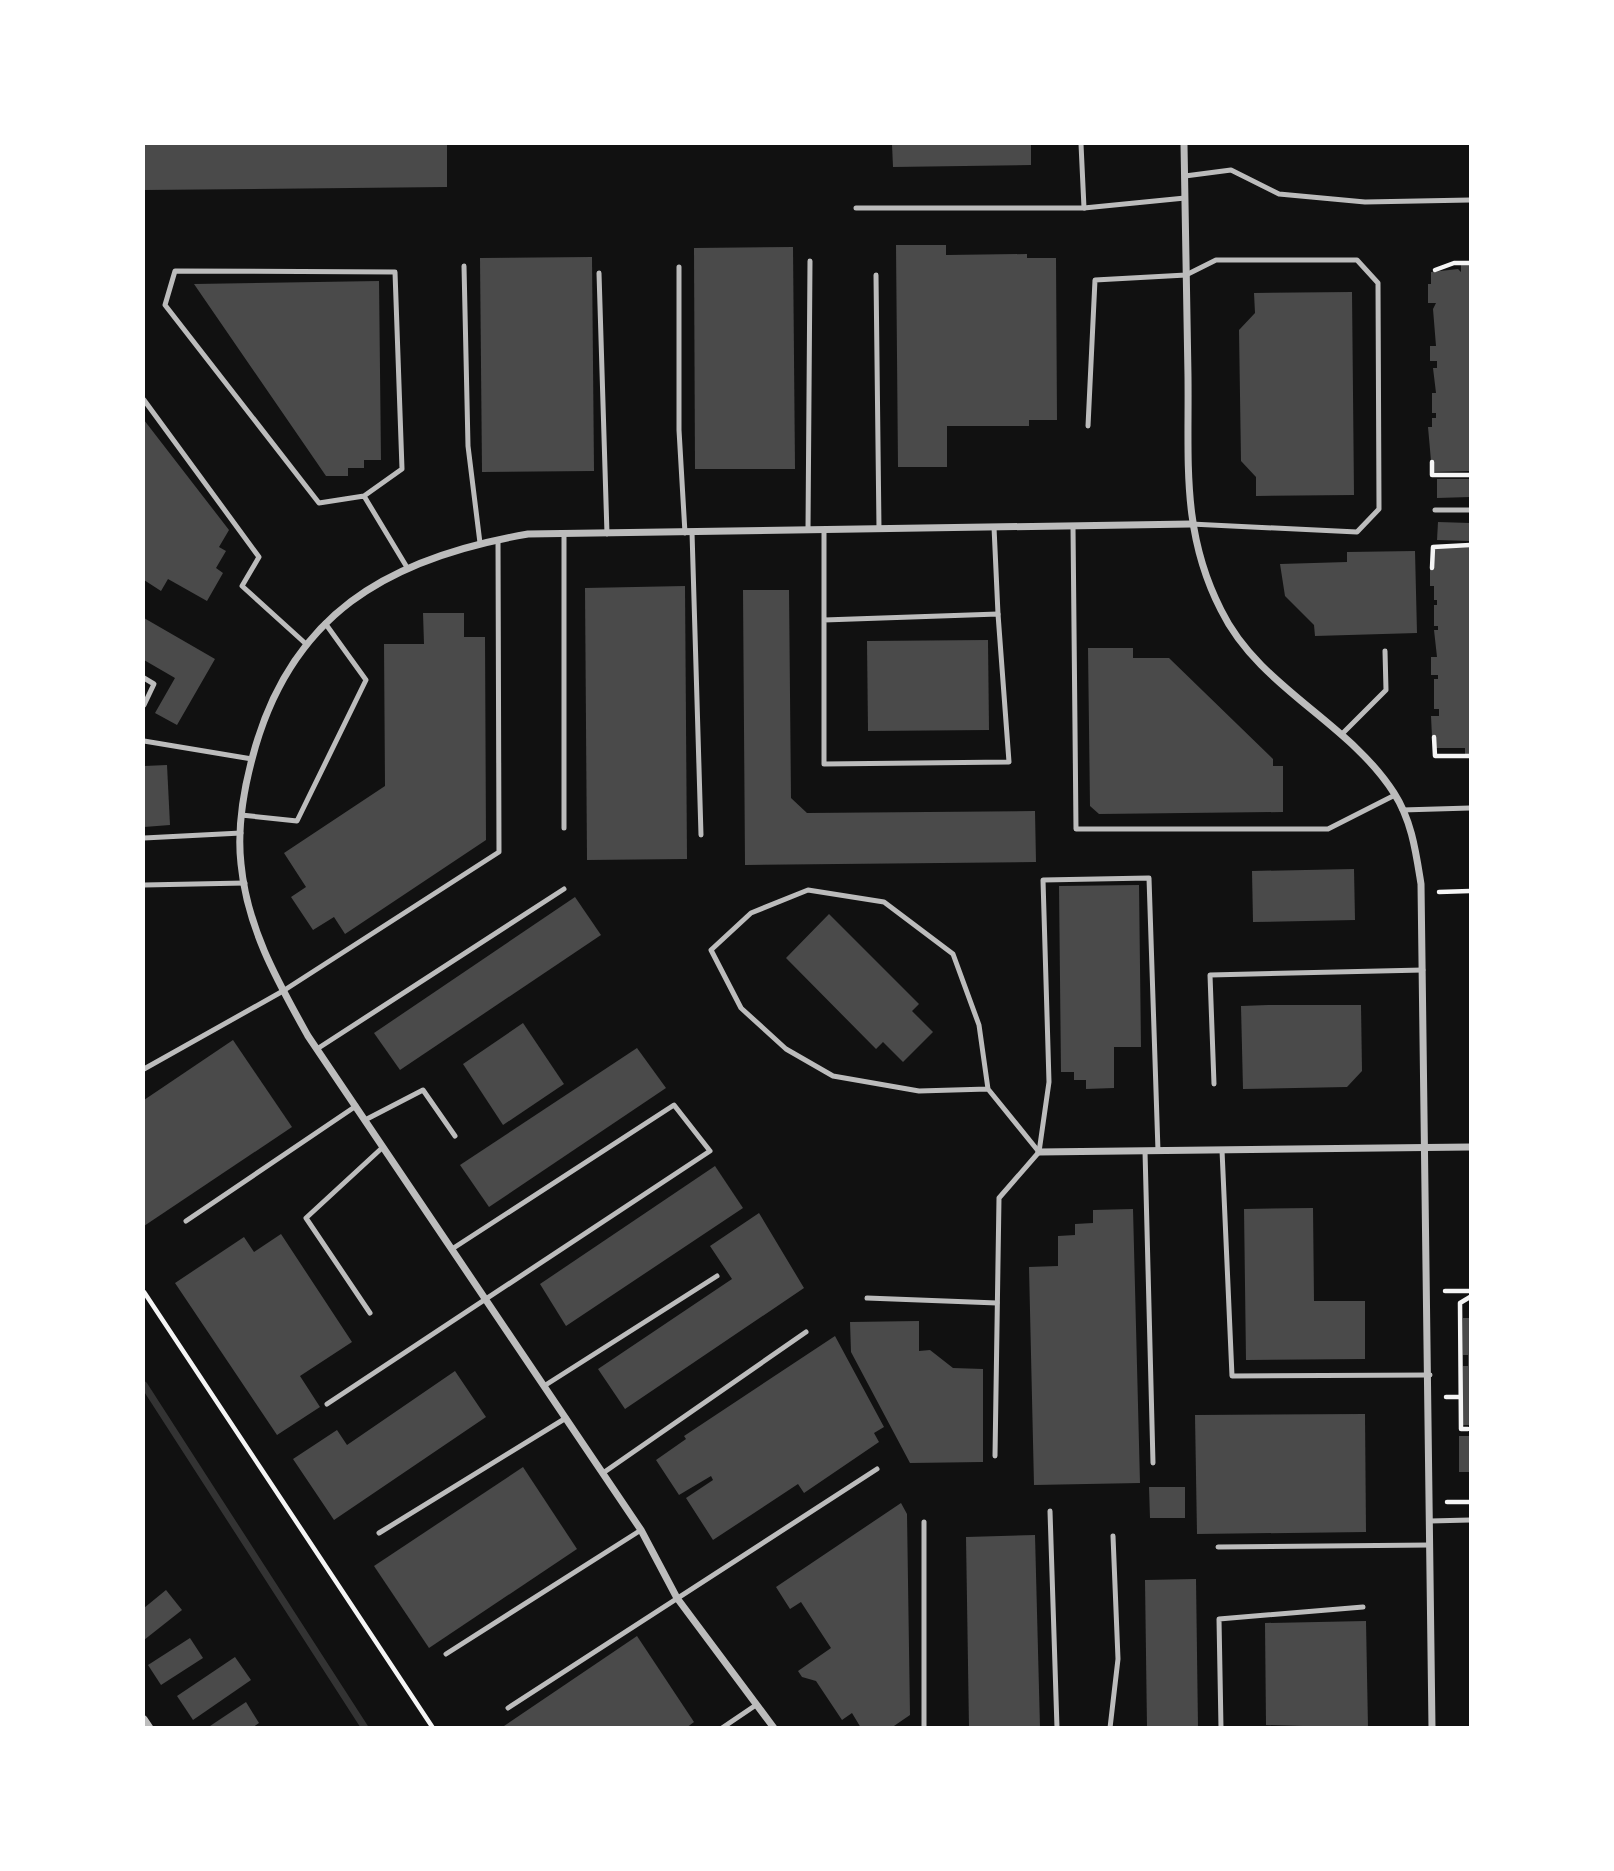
<svg xmlns="http://www.w3.org/2000/svg" width="1614" height="1871" font-family="Signika,sans-serif">
	<style>
		.lines { fill: none; stroke-linecap: round; stroke-linejoin: round }
		.stream { stroke: #333; stroke-width: 7 }
		.building { fill: #4a4a4a }
		.path { stroke: #f5f5f5; stroke-width: 4.5 }
		.service { stroke: #bcbcbc; stroke-width: 5 }
		.minor { stroke: #bcbcbc; stroke-width: 7 }
	</style>
	<rect width="100%" height="100%" fill="#111"/>
	<g class="lines">
		<path class="stream" d="M 144,1385 L 365,1728"/>
	</g>
	<g class="building">
		<path d="M 144,144 L 447,144 L 447,187 L 144,190 Z"/>
		<path d="M 892,144 L 1031,144 L 1031,165 L 893,167 Z"/>
		<path d="M 896,245 L 946,245 L 946,255 L 1027,254 L 1027,258 L 1056,258 L 1057,420 L 1029,420 L 1029,426 L 947,426 L 947,467 L 898,467 Z"/>
		<path d="M 793,247 L 795,469 L 695,469 L 694,248 Z"/>
		<path d="M 592,257 L 594,471 L 482,472 L 480,258 Z"/>
		<path d="M 1461,265 L 1470,265 L 1470,471 L 1432,472 L 1428,427 L 1432,427 L 1432,418 L 1436,418 L 1436,413 L 1432,413 L 1432,393 L 1436,393 L 1433,368 L 1437,368 L 1437,361 L 1430,361 L 1430,346 L 1436,346 L 1433,309 L 1436,303 L 1428,303 L 1428,284 L 1431,284 L 1431,272 L 1458,269 L 1461,272 Z"/>
		<path d="M 379,281 L 381,460 L 364,460 L 364,468 L 348,468 L 348,476 L 326,476 L 194,284 Z"/>
		<path d="M 1352,292 L 1354,495 L 1256,496 L 1256,477 L 1241,461 L 1239,330 L 1255,313 L 1254,293 Z"/>
		<path d="M 144,420 L 229,530 L 219,547 L 226,551 L 216,568 L 223,573 L 207,601 L 168,579 L 161,591 L 144,580 Z"/>
		<path d="M 1437,479 L 1470,479 L 1470,497 L 1437,498 Z"/>
		<path d="M 1438,522 L 1470,523 L 1470,541 L 1437,540 Z"/>
		<path d="M 1470,547 L 1470,754 L 1465,754 L 1465,748 L 1436,748 L 1436,737 L 1432,737 L 1431,716 L 1439,716 L 1439,709 L 1434,709 L 1434,679 L 1438,679 L 1438,675 L 1431,675 L 1431,657 L 1437,657 L 1434,630 L 1438,630 L 1438,626 L 1434,626 L 1434,605 L 1437,605 L 1437,600 L 1434,600 L 1434,586 L 1430,586 L 1430,568 L 1434,548 Z"/>
		<path d="M 1415,551 L 1417,633 L 1315,636 L 1314,625 L 1285,596 L 1280,564 L 1347,562 L 1347,552 Z"/>
		<path d="M 685,586 L 687,859 L 587,860 L 585,588 Z"/>
		<path d="M 743,590 L 789,590 L 791,798 L 807,813 L 1035,811 L 1036,862 L 745,865 Z"/>
		<path d="M 423,613 L 464,613 L 464,637 L 485,637 L 486,840 L 345,934 L 334,917 L 313,930 L 291,897 L 306,887 L 284,853 L 385,786 L 384,644 L 424,644 Z"/>
		<path d="M 144,618 L 215,659 L 177,725 L 155,713 L 175,678 L 144,660 Z"/>
		<path d="M 988,640 L 989,730 L 868,731 L 867,641 Z"/>
		<path d="M 1088,648 L 1133,648 L 1133,658 L 1169,658 L 1273,759 L 1273,766 L 1283,766 L 1283,812 L 1099,814 L 1090,806 Z"/>
		<path d="M 167,765 L 170,825 L 144,827 L 144,766 Z"/>
		<path d="M 1354,869 L 1355,920 L 1253,922 L 1252,871 Z"/>
		<path d="M 1139,885 L 1141,1047 L 1114,1047 L 1114,1088 L 1086,1089 L 1086,1080 L 1074,1080 L 1074,1072 L 1061,1072 L 1059,886 Z"/>
		<path d="M 575,897 L 601,935 L 400,1070 L 374,1033 Z"/>
		<path d="M 829,914 L 919,1004 L 912,1011 L 933,1032 L 903,1062 L 883,1042 L 876,1049 L 786,958 Z"/>
		<path d="M 1268,1005 L 1361,1005 L 1362,1071 L 1347,1087 L 1243,1089 L 1241,1006 Z"/>
		<path d="M 523,1023 L 564,1084 L 503,1125 L 463,1064 Z"/>
		<path d="M 233,1040 L 292,1127 L 144,1226 L 144,1100 Z"/>
		<path d="M 637,1048 L 666,1088 L 489,1207 L 460,1165 Z"/>
		<path d="M 715,1166 L 743,1208 L 566,1326 L 540,1284 Z"/>
		<path d="M 1313,1208 L 1314,1301 L 1365,1301 L 1365,1359 L 1246,1360 L 1244,1209 Z"/>
		<path d="M 1133,1209 L 1140,1483 L 1034,1485 L 1029,1267 L 1058,1266 L 1058,1236 L 1075,1235 L 1075,1224 L 1093,1223 L 1093,1210 Z"/>
		<path d="M 759,1213 L 804,1288 L 625,1409 L 598,1369 L 732,1279 L 710,1246 Z"/>
		<path d="M 281,1234 L 352,1342 L 300,1376 L 320,1407 L 277,1435 L 175,1283 L 244,1237 L 254,1252 Z"/>
		<path d="M 1463,1318 L 1470,1318 L 1470,1425 L 1463,1425 L 1463,1366 L 1468,1366 L 1468,1355 L 1463,1355 Z"/>
		<path d="M 919,1321 L 919,1351 L 930,1350 L 953,1368 L 983,1369 L 983,1462 L 910,1463 L 851,1352 L 850,1322 Z"/>
		<path d="M 835,1336 L 884,1427 L 874,1433 L 879,1442 L 804,1493 L 798,1484 L 713,1540 L 686,1498 L 713,1480 L 711,1476 L 679,1495 L 656,1460 L 686,1439 L 684,1436 Z"/>
		<path d="M 455,1371 L 486,1417 L 334,1520 L 293,1459 L 337,1430 L 347,1445 Z"/>
		<path d="M 1365,1414 L 1366,1532 L 1197,1534 L 1195,1415 Z"/>
		<rect x="1459" y="1436" width="11" height="36"/>
		<path d="M 523,1467 L 577,1549 L 429,1648 L 374,1566 Z"/>
		<path d="M 1149,1487 L 1185,1487 L 1185,1518 L 1150,1518 Z"/>
		<path d="M 901,1503 L 907,1514 L 910,1715 L 891,1728 L 861,1728 L 852,1713 L 842,1720 L 816,1681 L 802,1677 L 798,1671 L 831,1648 L 801,1602 L 790,1609 L 776,1587 Z"/>
		<path d="M 1035,1535 L 1040,1728 L 969,1728 L 966,1537 Z"/>
		<path d="M 1196,1579 L 1198,1728 L 1147,1728 L 1145,1580 Z"/>
		<path d="M 166,1590 L 182,1610 L 144,1640 L 144,1608 Z"/>
		<path d="M 1366,1621 L 1368,1728 L 1266,1725 L 1265,1623 Z"/>
		<path d="M 637,1636 L 694,1722 L 686,1728 L 501,1728 Z"/>
		<path d="M 190,1638 L 203,1658 L 161,1685 L 148,1665 Z"/>
		<path d="M 235,1657 L 251,1680 L 193,1720 L 177,1696 Z"/>
		<path d="M 246,1702 L 259,1723 L 252,1728 L 207,1728 Z"/>
	</g>
	<g class="lines">
		<g class="path">
			<path d="M 1435,270 L 1454,263 L 1470,263"/>
			<path d="M 1432,462 L 1432,475 L 1470,475"/>
			<path d="M 1432,568 L 1433,547 L 1470,545"/>
			<path d="M 1434,737 L 1435,756 L 1470,756"/>
			<path d="M 1439,892 L 1470,891"/>
			<path d="M 1445,1291 L 1470,1291"/>
			<path d="M 144,1292 L 433,1728"/>
			<path d="M 1446,1397 L 1460,1397"/>
			<path d="M 1468,1429 L 1461,1429 L 1460,1303 L 1470,1297"/>
			<path d="M 1447,1502 L 1470,1502"/>
		</g>
		<g class="service">
			<path d="M 1081,144 L 1084,208"/>
			<path d="M 1185,176 L 1231,170 L 1279,194 L 1365,202 L 1470,200"/>
			<path d="M 856,208 L 1084,208 L 1185,198"/>
			<path d="M 464,266 L 468,446 L 480,543"/>
			<path d="M 679,267 L 679,430 L 685,533"/>
			<path d="M 599,273 L 607,534"/>
			<path d="M 876,275 L 879,529"/>
			<path d="M 144,400 L 259,557 L 242,586 L 306,644"/>
			<path d="M 1088,426 L 1095,280 L 1186,275 L 1216,260 L 1357,260 L 1378,283 L 1379,509 L 1357,532 L 1191,524"/>
			<path d="M 364,496 L 319,503 L 165,305 L 175,271 L 395,272 L 402,469 L 364,496 L 408,569"/>
			<path d="M 1435,510 L 1470,510"/>
			<path d="M 1073,526 L 1076,829 L 1328,829 L 1395,795"/>
			<path d="M 994,527 L 998,614"/>
			<path d="M 808,530 L 810,261"/>
			<path d="M 824,530 L 824,764 L 1009,762 L 998,614 L 824,620"/>
			<path d="M 692,532 L 701,835"/>
			<path d="M 564,534 L 564,828"/>
			<path d="M 144,678 L 154,684 L 144,705"/>
			<path d="M 1341,735 L 1386,690 L 1385,651"/>
			<path d="M 144,741 L 252,759"/>
			<path d="M 1402,810 L 1470,808"/>
			<path d="M 241,815 L 297,821 L 366,680 L 325,623"/>
			<path d="M 144,838 L 241,833"/>
			<path d="M 144,885 L 245,883"/>
			<path d="M 317,1049 L 564,889"/>
			<path d="M 144,1069 L 283,991 L 499,852 L 498,540"/>
			<path d="M 1214,1084 L 1210,975 L 1423,970"/>
			<path d="M 988,1089 L 919,1091 L 833,1076 L 786,1049 L 741,1008 L 711,950 L 751,913 L 808,890 L 884,902 L 953,954 L 979,1025 L 988,1089 L 1039,1152"/>
			<path d="M 365,1120 L 423,1090 L 455,1136"/>
			<path d="M 1222,1150 L 1232,1376 L 1430,1375"/>
			<path d="M 1145,1151 L 1153,1463"/>
			<path d="M 186,1221 L 356,1106"/>
			<path d="M 867,1298 L 997,1303"/>
			<path d="M 370,1313 L 306,1218 L 383,1147"/>
			<path d="M 544,1386 L 717,1276"/>
			<path d="M 327,1404 L 710,1151 L 674,1105 L 452,1249"/>
			<path d="M 995,1456 L 999,1198 L 1039,1152 L 1049,1082 L 1043,880 L 1149,878 L 1158,1151"/>
			<path d="M 603,1473 L 806,1332"/>
			<path d="M 1050,1511 L 1057,1728"/>
			<path d="M 1430,1521 L 1470,1520"/>
			<path d="M 924,1522 L 924,1728"/>
			<path d="M 379,1533 L 566,1418"/>
			<path d="M 1218,1547 L 1430,1545"/>
			<path d="M 446,1654 L 641,1530"/>
			<path d="M 508,1708 L 877,1469"/>
			<path d="M 722,1728 L 756,1705"/>
			<path d="M 1110,1728 L 1118,1659 L 1113,1536"/>
			<path d="M 1221,1728 L 1219,1619 L 1363,1607"/>
		</g>
		<g class="minor">
			<path d="M 1184,144 C 1185,221 1187,299 1188,377 C 1189,461 1181,532 1221,610 C 1259,688 1348,721 1394,793 C 1412,821 1416,853 1421,884 L 1432,1728"/>
			<path d="M 1039,1152 L 1470,1147"/>
			<path d="M 144,1719 L 150,1728"/>
			<path d="M 774,1728 L 677,1598 L 641,1530 L 308,1036 C 278,982 247,928 241,864 C 237,829 243,793 252,759 C 289,615 387,558 528,534 L 1191,524"/>
		</g>
	</g>
	<rect width="1614" height="1871" fill="none" stroke="#ffffff" stroke-width="290"/>
</svg>
